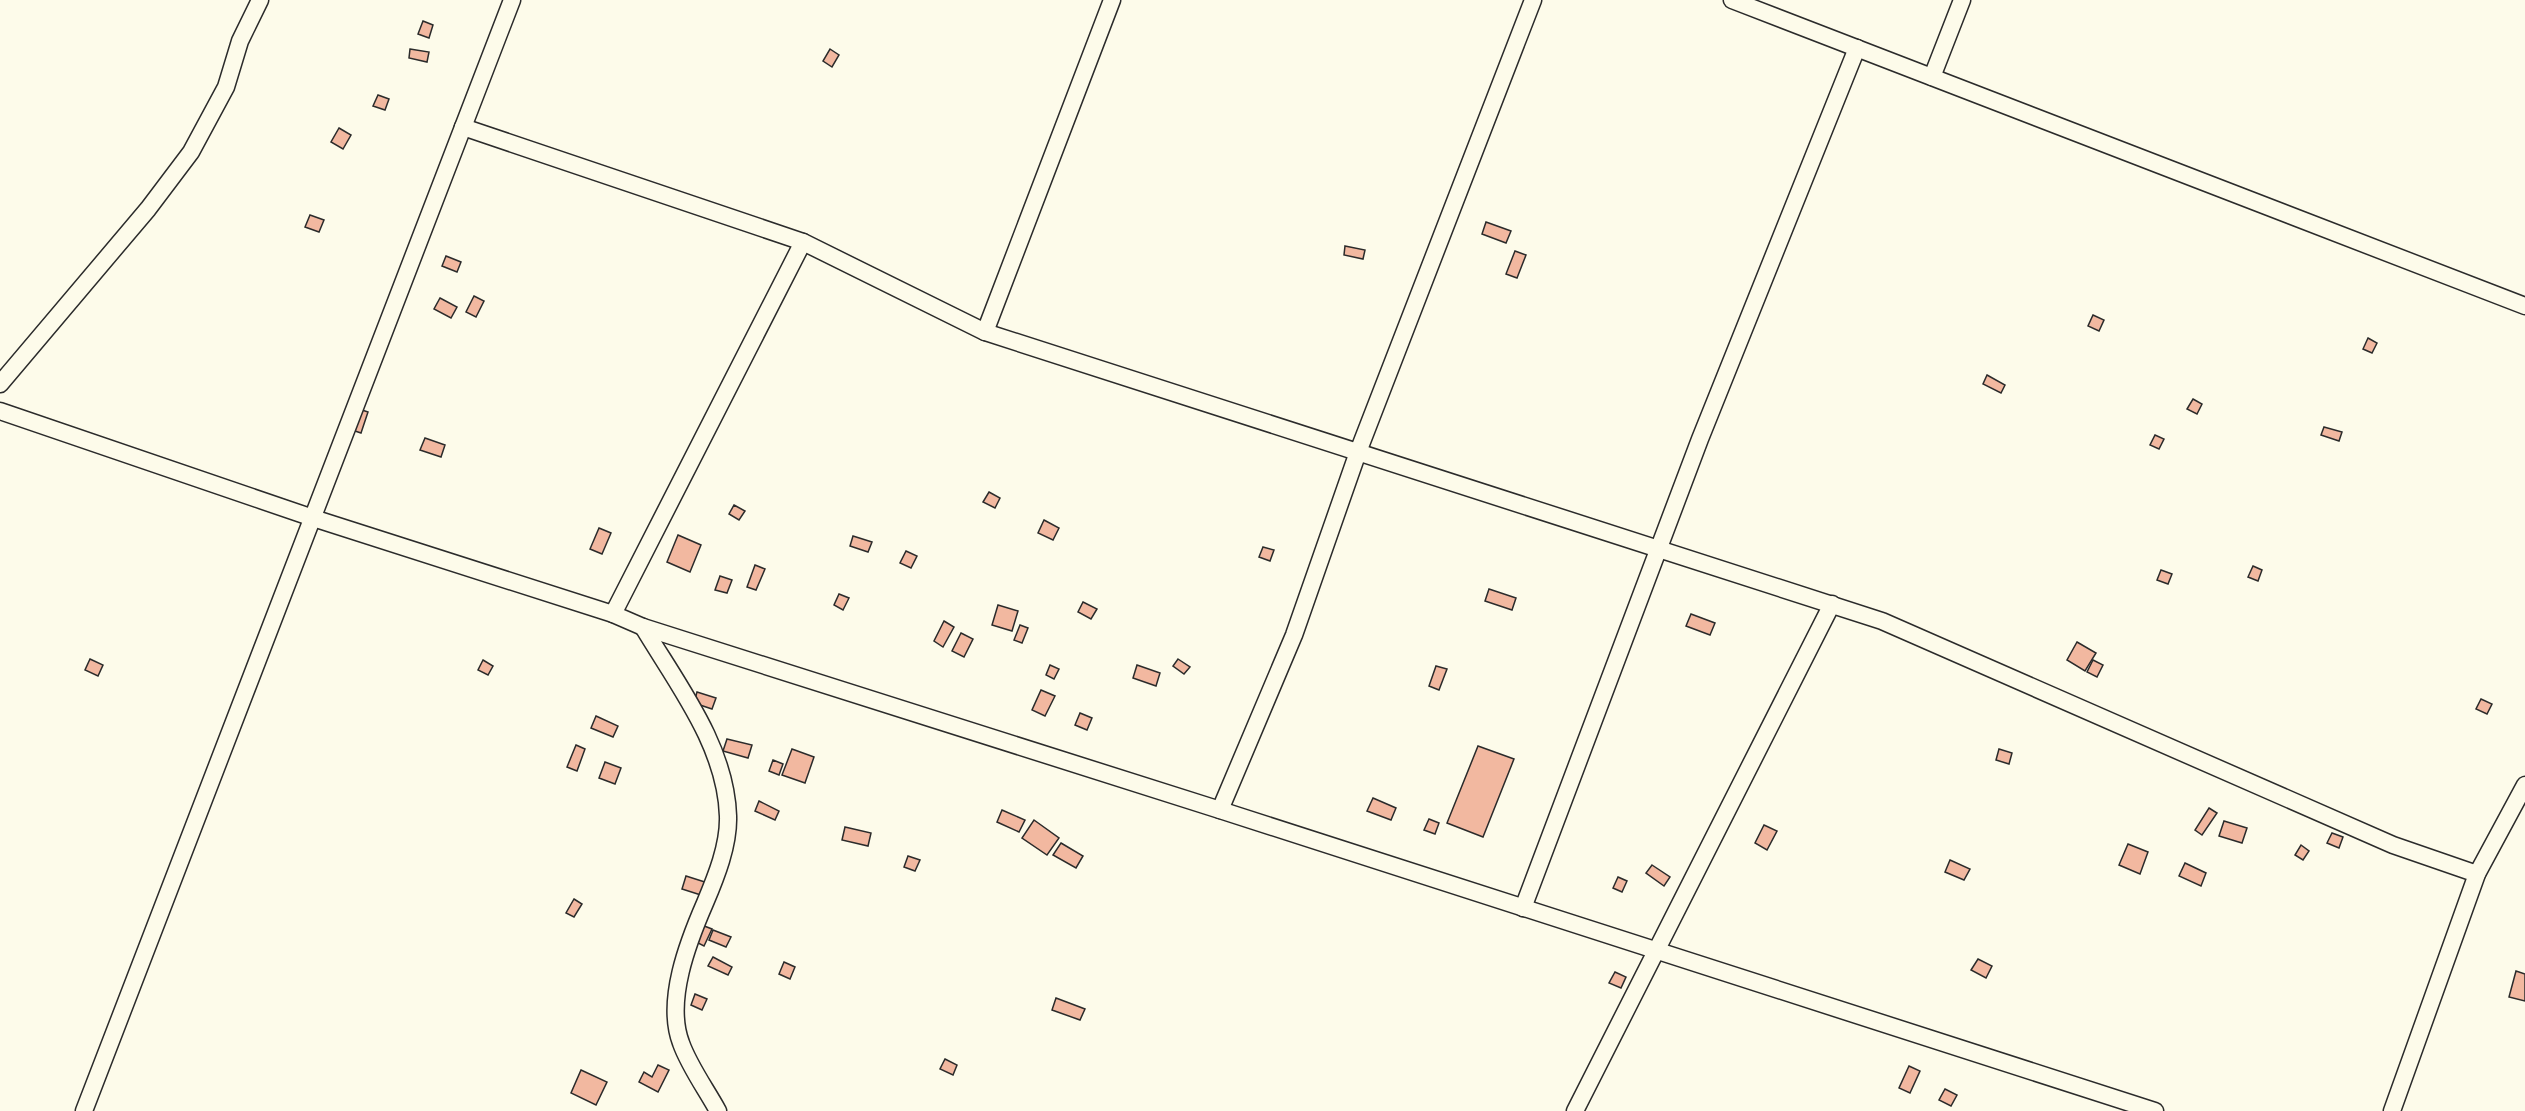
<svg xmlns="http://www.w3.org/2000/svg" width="2525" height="1111" font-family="'Source Sans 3',sans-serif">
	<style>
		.building { fill: #f2b8a0; stroke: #2b2b2b; stroke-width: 1.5 }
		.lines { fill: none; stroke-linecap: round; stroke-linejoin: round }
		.minor-casing { stroke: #2b2b2b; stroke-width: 19 }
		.minor { stroke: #fdfbea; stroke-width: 16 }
	</style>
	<rect width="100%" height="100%" fill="#fdfbea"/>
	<g class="building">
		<path d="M 423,21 L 433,25 L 429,38 L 418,34 Z"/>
		<path d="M 410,49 L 429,52 L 427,62 L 409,58 Z"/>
		<path d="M 830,49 L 839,55 L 832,67 L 823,61 Z"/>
		<path d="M 378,95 L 389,99 L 385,110 L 373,106 Z"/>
		<path d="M 339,128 L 351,135 L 343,149 L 331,142 Z"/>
		<path d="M 310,215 L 324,220 L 319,232 L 305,227 Z"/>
		<path d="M 1486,222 L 1511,231 L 1506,243 L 1482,234 Z"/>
		<path d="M 1345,246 L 1365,250 L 1363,259 L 1344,255 Z"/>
		<path d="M 1515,251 L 1526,255 L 1517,278 L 1506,274 Z"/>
		<path d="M 446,256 L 461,262 L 457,272 L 442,266 Z"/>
		<path d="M 474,296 L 484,301 L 476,317 L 466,312 Z"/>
		<path d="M 440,298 L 457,307 L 451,318 L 434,309 Z"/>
		<path d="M 2093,315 L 2104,320 L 2099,331 L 2088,326 Z"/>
		<path d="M 2368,338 L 2377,343 L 2372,353 L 2363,349 Z"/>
		<path d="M 1987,375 L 2005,385 L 2001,393 L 1983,384 Z"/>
		<path d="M 2193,399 L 2202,404 L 2197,414 L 2187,409 Z"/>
		<path d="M 356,408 L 368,412 L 361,433 L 349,429 Z"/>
		<path d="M 2324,427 L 2342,432 L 2339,441 L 2321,435 Z"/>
		<path d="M 2155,435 L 2164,439 L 2159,449 L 2150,445 Z"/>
		<path d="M 425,438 L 445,445 L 441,457 L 420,450 Z"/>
		<path d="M 989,492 L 1000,498 L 995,508 L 983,502 Z"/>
		<path d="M 734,505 L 745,511 L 739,520 L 729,514 Z"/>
		<path d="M 1044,520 L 1059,528 L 1053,540 L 1038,533 Z"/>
		<path d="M 599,528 L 611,533 L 602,554 L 590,549 Z"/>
		<path d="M 678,535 L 701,545 L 690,572 L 667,562 Z"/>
		<path d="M 853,536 L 872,542 L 868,552 L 850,546 Z"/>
		<path d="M 1263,547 L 1274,550 L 1270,561 L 1259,557 Z"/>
		<path d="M 906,551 L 917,556 L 911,568 L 900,563 Z"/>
		<path d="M 755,565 L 765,569 L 756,590 L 747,587 Z"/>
		<path d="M 2253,566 L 2262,570 L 2258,581 L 2248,577 Z"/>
		<path d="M 2161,570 L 2172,574 L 2168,584 L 2157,580 Z"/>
		<path d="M 720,576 L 732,580 L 727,593 L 715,590 Z"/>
		<path d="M 1489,589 L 1516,598 L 1512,610 L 1485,601 Z"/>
		<path d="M 839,594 L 849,598 L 843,610 L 834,605 Z"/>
		<path d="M 1083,602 L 1097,609 L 1091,619 L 1078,612 Z"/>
		<path d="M 998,605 L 1018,611 L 1012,631 L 992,625 Z"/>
		<path d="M 1691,614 L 1715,623 L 1710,635 L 1686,626 Z"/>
		<path d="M 944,621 L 954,627 L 943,647 L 934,641 Z"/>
		<path d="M 1020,625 L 1028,628 L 1022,643 L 1014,640 Z"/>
		<path d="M 961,633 L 973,639 L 964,657 L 952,651 Z"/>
		<path d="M 2077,642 L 2096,653 L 2085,671 L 2067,660 Z"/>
		<path d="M 90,659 L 103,665 L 98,676 L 85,670 Z"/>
		<path d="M 1178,659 L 1190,667 L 1184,674 L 1173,666 Z"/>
		<path d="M 483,660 L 493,666 L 488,675 L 478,670 Z"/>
		<path d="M 2093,660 L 2103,665 L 2097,677 L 2087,672 Z"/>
		<path d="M 1050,665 L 1059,669 L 1054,679 L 1046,675 Z"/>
		<path d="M 1137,665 L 1160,673 L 1156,686 L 1133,678 Z"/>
		<path d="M 1436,666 L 1447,669 L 1439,690 L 1429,686 Z"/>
		<path d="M 1041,690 L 1055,696 L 1045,716 L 1032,710 Z"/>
		<path d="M 697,692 L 716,698 L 712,709 L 694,703 Z"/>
		<path d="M 2481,699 L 2492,704 L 2487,714 L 2476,709 Z"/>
		<path d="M 1080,713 L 1092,718 L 1087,730 L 1075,725 Z"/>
		<path d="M 596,716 L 618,726 L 613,737 L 591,728 Z"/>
		<path d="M 727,739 L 752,745 L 748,758 L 723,751 Z"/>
		<path d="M 576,745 L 585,749 L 577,771 L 567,767 Z"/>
		<path d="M 1478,746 L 1514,759 L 1483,837 L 1447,823 Z"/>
		<path d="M 792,749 L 814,757 L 805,783 L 782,775 Z"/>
		<path d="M 1999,749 L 2012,753 L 2009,764 L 1996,760 Z"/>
		<path d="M 773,760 L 783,764 L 779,775 L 769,771 Z"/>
		<path d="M 605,762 L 621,768 L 615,784 L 599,778 Z"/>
		<path d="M 1373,798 L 1396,808 L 1391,820 L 1367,811 Z"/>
		<path d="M 759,801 L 779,811 L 775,820 L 755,811 Z"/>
		<path d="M 2209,808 L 2217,813 L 2202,835 L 2195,830 Z"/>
		<path d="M 1002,810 L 1025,820 L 1019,832 L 997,822 Z"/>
		<path d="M 1429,819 L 1439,823 L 1435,834 L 1424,830 Z"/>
		<path d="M 1034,820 L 1059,838 L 1047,855 L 1022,838 Z"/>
		<path d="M 2224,821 L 2247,828 L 2242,843 L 2219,836 Z"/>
		<path d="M 1764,825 L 1777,831 L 1767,850 L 1755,843 Z"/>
		<path d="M 845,827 L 871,833 L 868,846 L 842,840 Z"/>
		<path d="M 2332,833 L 2343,837 L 2339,848 L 2327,843 Z"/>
		<path d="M 1061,843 L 1083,856 L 1076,868 L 1053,855 Z"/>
		<path d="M 2128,844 L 2148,852 L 2140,874 L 2119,865 Z"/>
		<path d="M 2301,845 L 2309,851 L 2303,860 L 2295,855 Z"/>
		<path d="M 908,856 L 920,860 L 915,871 L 904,867 Z"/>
		<path d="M 1950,860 L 1970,869 L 1964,880 L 1945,872 Z"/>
		<path d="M 2185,863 L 2206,873 L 2201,886 L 2179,876 Z"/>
		<path d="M 1652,865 L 1670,877 L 1664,886 L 1646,873 Z"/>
		<path d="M 686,876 L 708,883 L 704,896 L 682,889 Z"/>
		<path d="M 1618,877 L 1627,881 L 1622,892 L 1613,888 Z"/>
		<path d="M 574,899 L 582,904 L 574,917 L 566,913 Z"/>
		<path d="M 699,924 L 712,929 L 704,946 L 692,940 Z"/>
		<path d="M 713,930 L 731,937 L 726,947 L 709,940 Z"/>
		<path d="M 713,957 L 732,967 L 728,975 L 708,966 Z"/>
		<path d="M 1978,959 L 1992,966 L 1986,978 L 1971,970 Z"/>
		<path d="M 784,962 L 795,967 L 790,979 L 779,974 Z"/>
		<path d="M 2516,971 L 2525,974 L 2525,1001 L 2509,997 Z"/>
		<path d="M 1615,972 L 1626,977 L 1621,988 L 1609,983 Z"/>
		<path d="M 695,994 L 707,999 L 702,1010 L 691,1005 Z"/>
		<path d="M 1056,998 L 1085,1009 L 1080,1020 L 1052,1010 Z"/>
		<path d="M 945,1059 L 957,1065 L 953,1075 L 940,1069 Z"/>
		<path d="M 658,1065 L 669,1070 L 658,1092 L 639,1082 L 644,1072 L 652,1077 Z"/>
		<path d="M 1909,1066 L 1920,1071 L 1910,1093 L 1899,1088 Z"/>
		<path d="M 581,1070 L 607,1082 L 596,1105 L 571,1093 Z"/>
		<path d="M 1945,1089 L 1957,1095 L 1951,1106 L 1939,1100 Z"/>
	</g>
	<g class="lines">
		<g class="minor-casing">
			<g id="minor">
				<path d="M 1732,0 L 2525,306"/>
				<path d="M 1932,77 L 1962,0"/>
				<path d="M 463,127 L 803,242 L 985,332 L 1882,621 L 2393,845 L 2477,874"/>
				<path d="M 985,332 L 1112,0"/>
				<path d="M 0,384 L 148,209 L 191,152 L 226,87 L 240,41 L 260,0"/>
				<path d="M 0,411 L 313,518 L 613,614 L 643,627 L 1220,810 L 2155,1111"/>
				<path d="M 613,614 L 803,242"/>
				<path d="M 643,627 C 677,684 726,746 728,816 C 729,845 716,877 705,903 C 688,942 665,1001 681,1043 C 689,1066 706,1089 718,1111"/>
				<path d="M 1220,810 L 1294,635 L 1358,452 L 1533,0"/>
				<path d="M 1523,908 L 1700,439 L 1857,48"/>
				<path d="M 84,1111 L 512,0"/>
				<path d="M 1575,1111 L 1832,604"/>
				<path d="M 2392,1111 L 2477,874 L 2525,785"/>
			</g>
		</g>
		<use href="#minor" class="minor"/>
	</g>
</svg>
